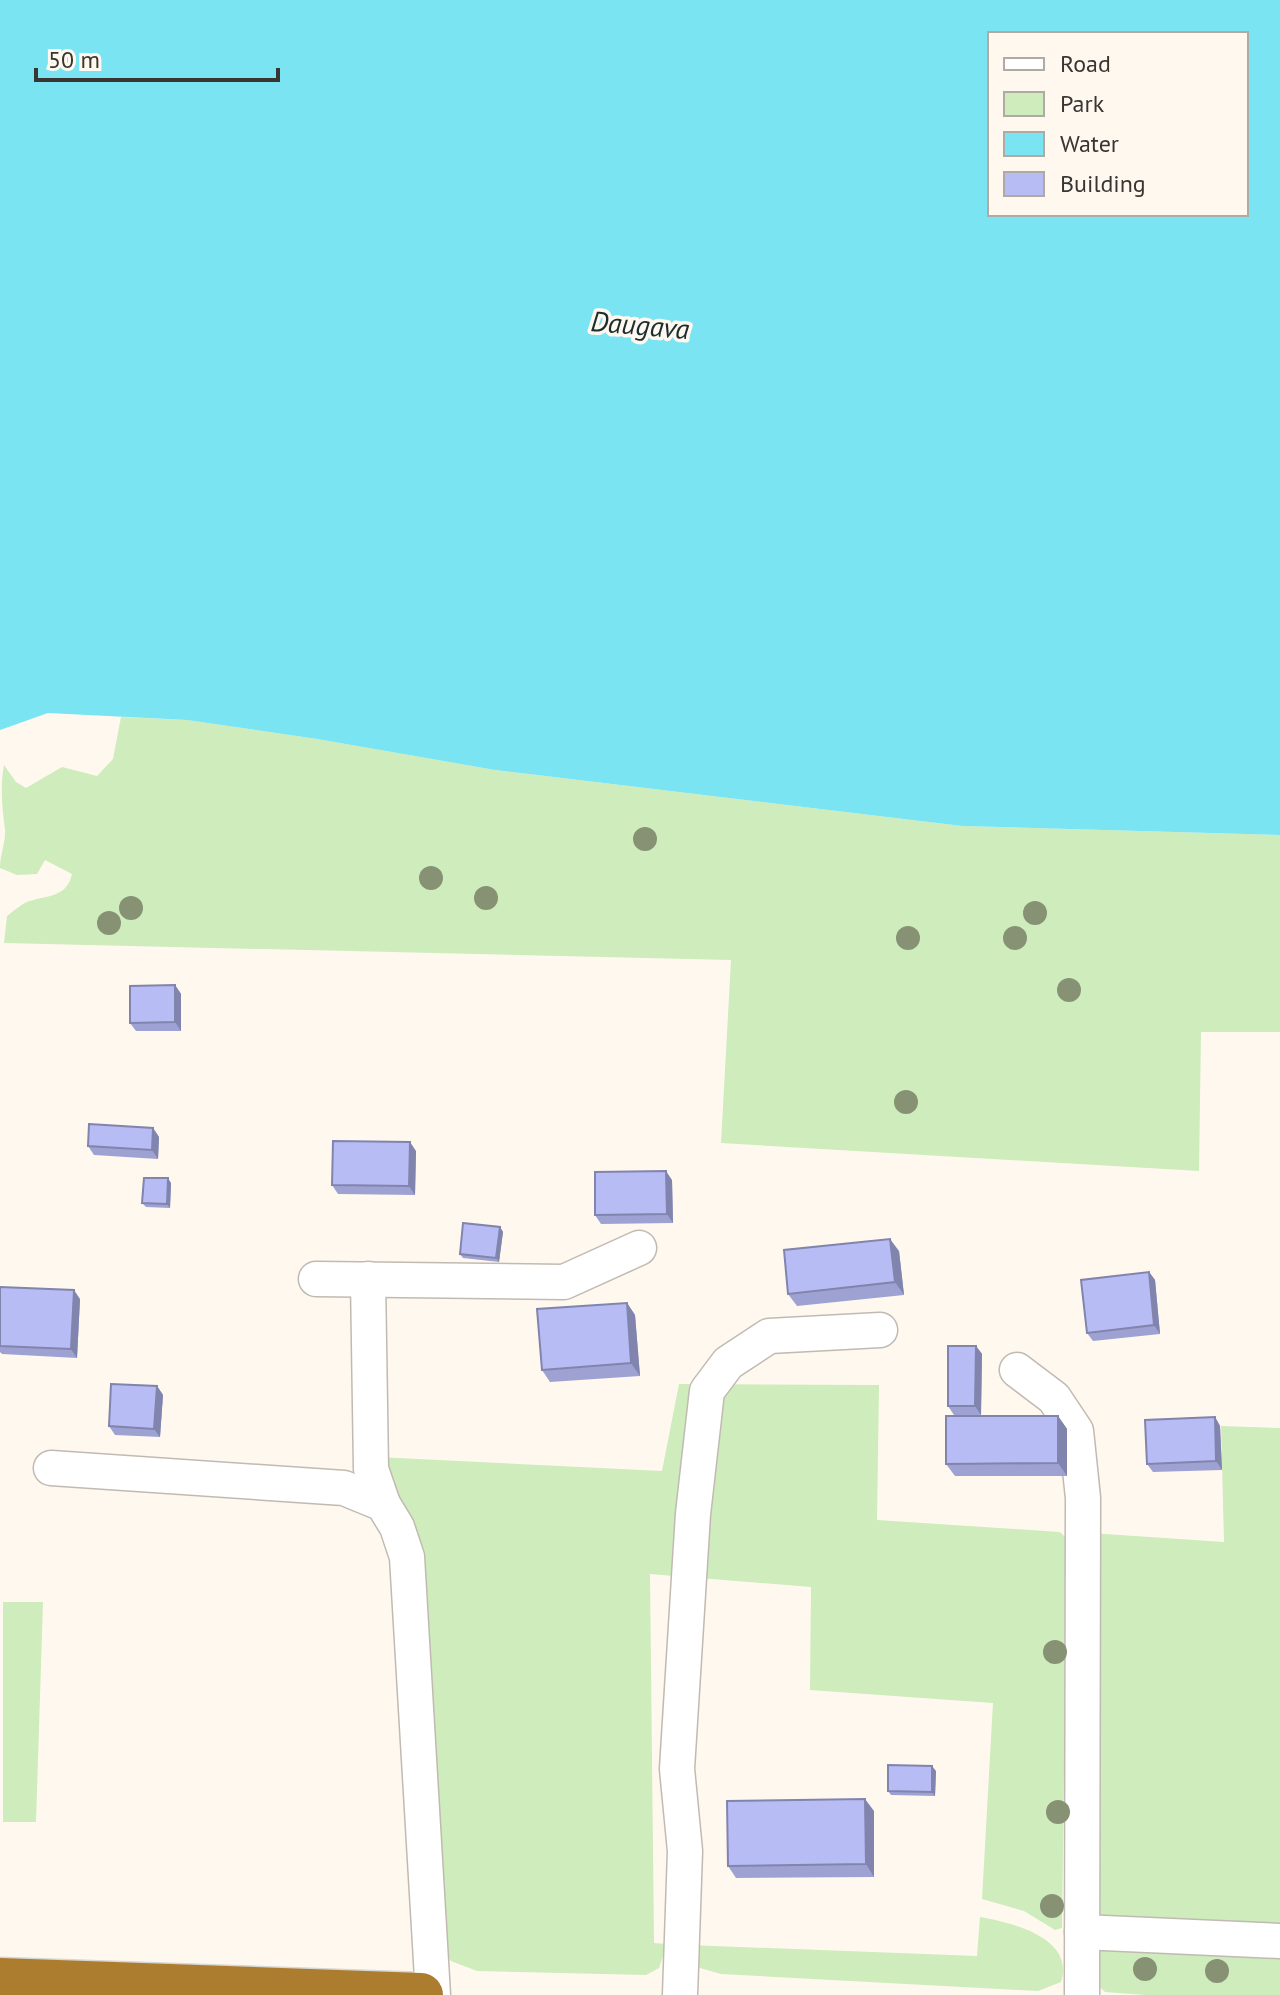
<svg xmlns="http://www.w3.org/2000/svg" width="1280" height="1995" font-family="'PT Sans',sans-serif">
	<style>
		.green { fill: #ceecbc }
		.water { fill: #7ae4f3; fill-rule: evenodd }
		.lines { fill: none; stroke-linecap: round; stroke-linejoin: round }
		.minor-casing { stroke: #c1bab2; stroke-width: 37 }
		.highway-casing { stroke: #d7d7d6; stroke-width: 47 }
		.minor { stroke: #fff; stroke-width: 34 }
		.highway { stroke: #ac7d2f; stroke-width: 44 }
		.tree { fill: #879275 }
		.wall { fill: #9ea2d3 }
		.shaded-wall { fill: #8184ac }
		.building { fill: #b8bcf5; stroke: #8184ac; stroke-width: 2 }
		.labels { text-anchor: middle; stroke-width: 7; stroke-linejoin: round; paint-order: stroke }
		.water-label { font-size: 28px; font-style: italic; fill: #1a2d30; stroke: #fff8ef }
	</style>
	<rect width="100%" height="100%" fill="#fff8ef"/>
	<g class="green">
		<path d="M 121,717 L 187,720 L 317,739 L 495,770 L 962,826 L 1280,835 L 1280,1032 L 1201,1032 L 1199,1171 L 721,1143 L 731,960 L 4,943 L 7,916 C 14,911 22,903 30,901 C 49,895 67,897 72,874 L 45,860 L 37,874 L 17,875 L 0,868 C 0,855 6,842 5,829 C 2,807 0,787 4,765 L 16,782 L 26,788 L 62,767 L 97,776 L 113,759 Z"/>
		<path d="M 679,1384 L 879,1385 L 877,1520 L 1060,1532 L 1067,1539 L 1062,1928 L 1055,1930 L 1024,1911 L 982,1899 L 993,1703 L 810,1690 L 811,1587 L 650,1574 L 654,1943 L 667,1944 L 659,1968 L 646,1975 L 477,1971 L 451,1961 L 443,1950 L 377,1457 L 662,1471 Z"/>
		<path d="M 1221,1426 L 1280,1428 L 1280,1931 L 1098,1921 L 1090,1533 L 1224,1542 Z"/>
		<path d="M 3,1602 L 43,1602 L 36,1822 L 3,1822 Z"/>
		<path d="M 980,1917 C 1014,1923 1075,1938 1061,1982 L 1038,1991 L 721,1974 L 700,1968 L 689,1960 L 688,1945 L 977,1956 Z"/>
		<path d="M 1116,1945 L 1280,1957 L 1280,1995 L 1146,1995 L 1105,1992 L 1091,1979 L 1098,1950 Z"/>
	</g>
	<path class="water" d="M 0,0 L 1280,0 L 1280,835 L 962,826 L 495,770 L 317,739 L 187,720 L 48,713 L 0,730 ZM 990,34 L 1246,34 L 1246,214 L 990,214 Z"/>
	<g class="lines">
		<g class="minor-casing">
			<g id="minor">
				<path d="M 316,1279 L 564,1282 L 639,1248"/>
				<path d="M 368,1279 L 371,1469 L 383,1504"/>
				<path d="M 1017,1370 L 1054,1398 L 1076,1431 L 1083,1498 L 1082,1995"/>
				<path d="M 51,1468 L 344,1488 L 383,1504 L 397,1527 L 407,1557 L 433,1995"/>
				<path d="M 1082,1932 L 1280,1941"/>
				<path d="M 680,1995 L 685,1851 L 677,1769 L 693,1514 L 707,1391 L 728,1363 L 769,1336 L 880,1330"/>
			</g>
		</g>
		<g class="highway-casing">
			<path id="highway" d="M 0,1980 L 421,1995"/>
		</g>
		<use href="#minor" class="minor"/>
		<use href="#highway" class="highway"/>
	</g>
	<g class="tree">
		<circle cx="645" cy="839" r="12"/>
		<circle cx="431" cy="878" r="12"/>
		<circle cx="486" cy="898" r="12"/>
		<circle cx="131" cy="908" r="12"/>
		<circle cx="1035" cy="913" r="12"/>
		<circle cx="109" cy="923" r="12"/>
		<circle cx="908" cy="938" r="12"/>
		<circle cx="1015" cy="938" r="12"/>
		<circle cx="1069" cy="990" r="12"/>
		<circle cx="906" cy="1102" r="12"/>
		<circle cx="1055" cy="1652" r="12"/>
		<circle cx="1058" cy="1812" r="12"/>
		<circle cx="1052" cy="1906" r="12"/>
		<circle cx="1145" cy="1969" r="12"/>
		<circle cx="1217" cy="1971" r="12"/>
	</g>
	<g class="wall">
		<path d="M 175,985 L 181,994 L 181,1031 L 136,1031 L 130,1023 Z"/>
		<path d="M 153,1128 L 159,1137 L 158,1159 L 94,1155 L 88,1146 Z"/>
		<path d="M 416,1151 L 415,1195 L 338,1194 L 332,1185 Z"/>
		<path d="M 672,1180 L 673,1223 L 601,1224 L 595,1215 Z"/>
		<path d="M 171,1183 L 170,1208 L 146,1207 L 142,1203 Z"/>
		<path d="M 500,1227 L 503,1232 L 499,1262 L 463,1258 L 460,1254 Z"/>
		<path d="M 899,1251 L 904,1295 L 797,1306 L 788,1294 Z"/>
		<path d="M 1149,1272 L 1155,1280 L 1160,1334 L 1093,1341 L 1087,1333 Z"/>
		<path d="M 0,1287 L 80,1299 L 77,1358 L 2,1354 L 0,1352 Z"/>
		<path d="M 627,1303 L 635,1315 L 640,1376 L 550,1382 L 542,1370 Z"/>
		<path d="M 976,1346 L 982,1354 L 981,1415 L 954,1415 L 948,1406 Z"/>
		<path d="M 157,1386 L 163,1395 L 160,1437 L 115,1435 L 109,1426 Z"/>
		<path d="M 1058,1416 L 1067,1429 L 1067,1476 L 955,1476 L 946,1464 Z"/>
		<path d="M 1215,1417 L 1220,1426 L 1222,1470 L 1153,1472 L 1147,1464 Z"/>
		<path d="M 936,1771 L 935,1796 L 891,1795 L 888,1791 Z"/>
		<path d="M 874,1811 L 874,1877 L 736,1878 L 728,1866 Z"/>
	</g>
	<g class="shaded-wall">
		<path d="M 175,985 L 181,994 L 181,1031 L 175,1022 Z"/>
		<path d="M 153,1128 L 159,1137 L 158,1159 L 152,1150 Z"/>
		<path d="M 410,1142 L 416,1151 L 415,1195 L 409,1186 Z"/>
		<path d="M 666,1171 L 672,1180 L 673,1223 L 667,1214 Z"/>
		<path d="M 168,1178 L 171,1183 L 170,1208 L 167,1204 Z"/>
		<path d="M 500,1227 L 503,1232 L 499,1262 L 496,1258 Z"/>
		<path d="M 890,1239 L 899,1251 L 904,1295 L 895,1282 Z"/>
		<path d="M 1149,1272 L 1155,1280 L 1160,1334 L 1154,1325 Z"/>
		<path d="M 74,1290 L 80,1299 L 77,1358 L 71,1349 Z"/>
		<path d="M 627,1303 L 635,1315 L 640,1376 L 631,1363 Z"/>
		<path d="M 976,1346 L 982,1354 L 981,1415 L 975,1406 Z"/>
		<path d="M 157,1386 L 163,1395 L 160,1437 L 154,1429 Z"/>
		<path d="M 1058,1416 L 1067,1429 L 1067,1476 L 1058,1463 Z"/>
		<path d="M 1215,1417 L 1220,1426 L 1222,1470 L 1216,1461 Z"/>
		<path d="M 932,1766 L 936,1771 L 935,1796 L 932,1792 Z"/>
		<path d="M 865,1799 L 874,1811 L 874,1877 L 866,1864 Z"/>
	</g>
	<g class="building">
		<path d="M 175,985 L 175,1022 L 130,1023 L 130,986 Z"/>
		<path d="M 89,1124 L 153,1128 L 152,1150 L 88,1146 Z"/>
		<path d="M 333,1141 L 410,1142 L 409,1186 L 332,1185 Z"/>
		<path d="M 666,1171 L 667,1214 L 595,1215 L 595,1172 Z"/>
		<path d="M 144,1178 L 168,1178 L 167,1204 L 142,1203 Z"/>
		<path d="M 463,1223 L 500,1227 L 496,1258 L 460,1254 Z"/>
		<path d="M 890,1239 L 895,1282 L 788,1294 L 784,1250 Z"/>
		<path d="M 1149,1272 L 1154,1325 L 1087,1333 L 1081,1280 Z"/>
		<path d="M 0,1287 L 74,1290 L 71,1349 L 0,1346 Z"/>
		<path d="M 627,1303 L 631,1363 L 542,1370 L 537,1309 Z"/>
		<path d="M 948,1346 L 976,1346 L 975,1406 L 948,1406 Z"/>
		<path d="M 111,1384 L 157,1386 L 154,1429 L 109,1426 Z"/>
		<path d="M 946,1416 L 1058,1416 L 1058,1463 L 946,1464 Z"/>
		<path d="M 1215,1417 L 1216,1461 L 1147,1464 L 1145,1420 Z"/>
		<path d="M 888,1765 L 932,1766 L 932,1792 L 888,1791 Z"/>
		<path d="M 865,1799 L 866,1864 L 728,1866 L 727,1801 Z"/>
	</g>
	<g class="labels">
		<g class="water-label">
			<text transform="translate(640 325) rotate(5)" y="10">Daugava</text>
		</g>
	</g>
	<rect x="988" y="32" width="260" height="184" fill="#fff8ef" stroke="#afaaa3" stroke-width="2"/>
	<rect x="1004" y="58" width="40" height="12" fill="#ffffff" stroke="#afaaa3" stroke-width="2"/>
	<text x="1060" y="72" font-size="24" fill="#383532">Road</text>
	<rect x="1004" y="92" width="40" height="24" fill="#ceecbc" stroke="#afaaa3" stroke-width="2"/>
	<text x="1060" y="112" font-size="24" fill="#383532">Park</text>
	<rect x="1004" y="132" width="40" height="24" fill="#7ae4f3" stroke="#afaaa3" stroke-width="2"/>
	<text x="1060" y="152" font-size="24" fill="#383532">Water</text>
	<rect x="1004" y="172" width="40" height="24" fill="#b8bcf5" stroke="#afaaa3" stroke-width="2"/>
	<text x="1060" y="192" font-size="24" fill="#383532">Building</text>
	<path d="M36 68v12h242v-12" fill="none" stroke="#383532" stroke-width="4"/>
	<text x="48" y="68" font-size="24" fill="#383532" stroke="#fff8ef" stroke-width="6" paint-order="stroke">50 m</text>
</svg>
